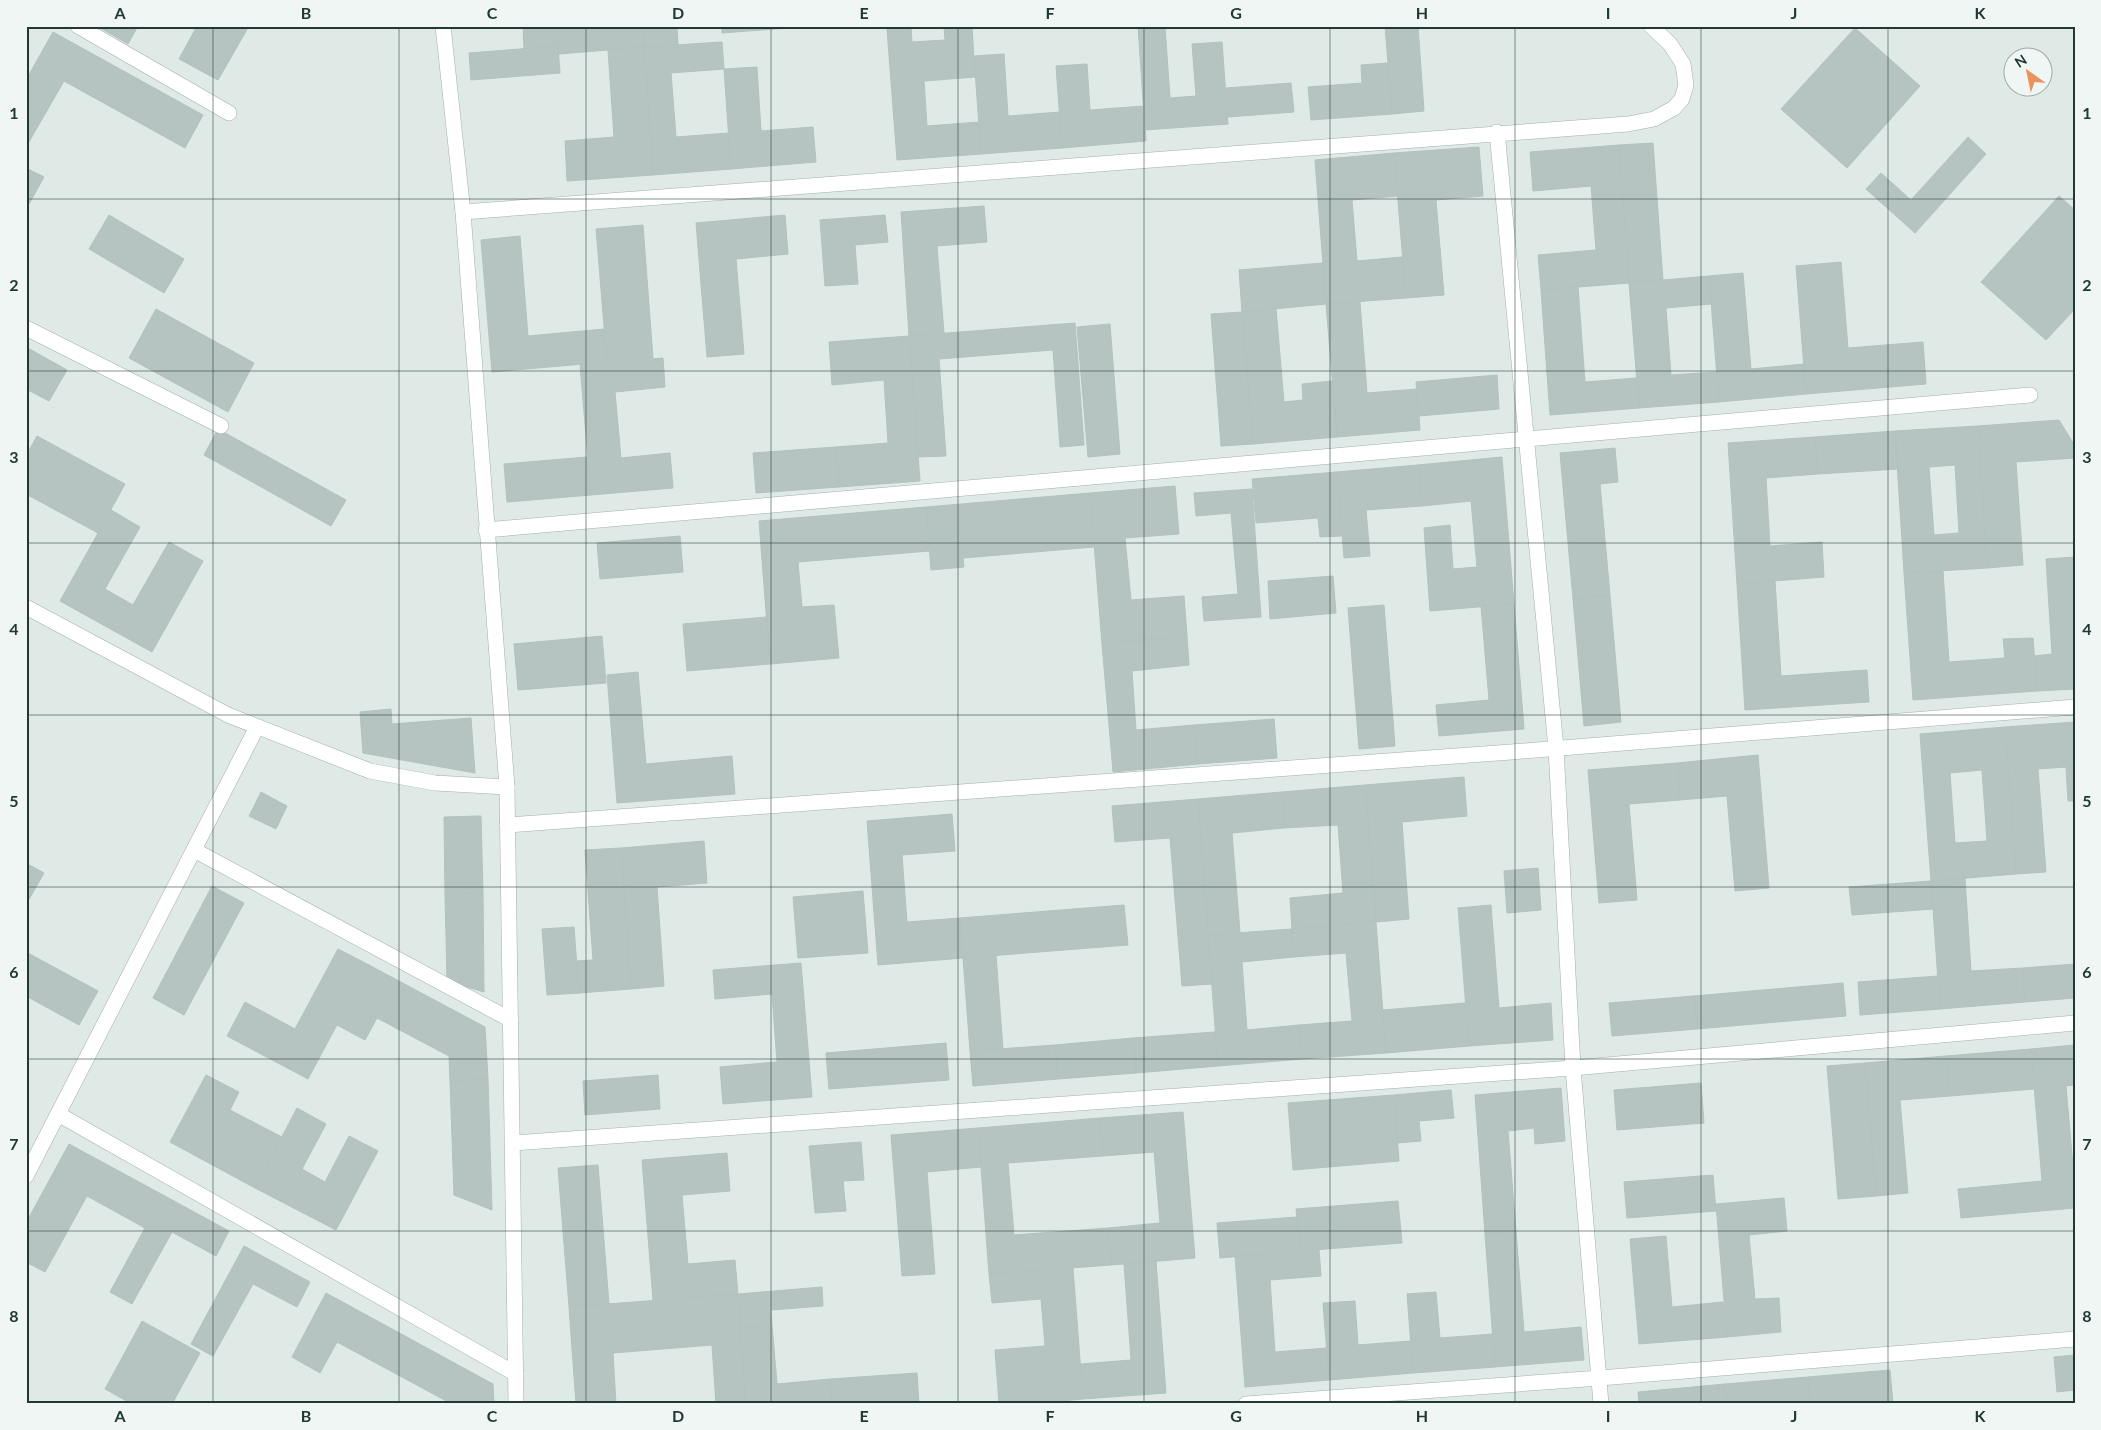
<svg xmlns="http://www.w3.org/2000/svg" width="2101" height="1430" font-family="Lato,sans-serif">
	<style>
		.building { fill: #b5c4c0; stroke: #b2c2be; fill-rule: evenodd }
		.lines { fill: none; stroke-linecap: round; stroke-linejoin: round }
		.minor-casing { stroke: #a2b0ad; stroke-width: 16 }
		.minor { stroke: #fff; stroke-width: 15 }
		.grid { fill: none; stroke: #213835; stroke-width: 1; stroke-opacity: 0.55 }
		.neatline { fill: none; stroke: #213835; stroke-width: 2 }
		.grid-label { font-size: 16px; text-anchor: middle; font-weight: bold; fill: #213835 }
	</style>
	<rect width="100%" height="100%" fill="#dfe9e6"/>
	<g class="building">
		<path d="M 97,26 L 138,26 L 128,44 Z"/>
		<path d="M 197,26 L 249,26 L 218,80 L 179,59 Z"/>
		<path d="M 523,26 L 557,26 L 558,46 L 524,49 Z"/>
		<path d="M 557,26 L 642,26 L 644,47 L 559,54 Z"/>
		<path d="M 642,26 L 677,26 L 678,45 L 644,47 Z"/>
		<path d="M 722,26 L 801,26 L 801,27 L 722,33 Z"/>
		<path d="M 944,26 L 972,26 L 975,77 L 924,81 L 927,126 L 979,122 L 981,154 L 897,160 L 887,29 L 911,27 L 912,42 L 945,40 Z"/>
		<path d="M 1138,26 L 1165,26 L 1170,98 L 1196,96 L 1192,44 L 1222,42 L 1228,124 L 1145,130 Z"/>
		<path d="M 1385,26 L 1418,26 L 1424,111 L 1392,114 Z"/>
		<path d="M 1855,28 L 1920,86 L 1847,168 L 1781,109 Z"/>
		<path d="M 53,32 L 203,115 L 185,148 L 64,81 L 26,147 L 26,80 Z"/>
		<path d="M 722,42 L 724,69 L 671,73 L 676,137 L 729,133 L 731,169 L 653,175 L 644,47 Z"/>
		<path d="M 558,46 L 560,73 L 471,80 L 469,53 Z"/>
		<path d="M 644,47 L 653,175 L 567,181 L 565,141 L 614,137 L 608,50 Z"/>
		<path d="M 1004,54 L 1008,116 L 1060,112 L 1062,148 L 981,154 L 974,56 Z"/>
		<path d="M 1388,63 L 1392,114 L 1311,120 L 1308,87 L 1362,83 L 1361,65 Z"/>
		<path d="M 1087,64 L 1090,110 L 1144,106 L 1146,141 L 1062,148 L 1056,66 Z"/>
		<path d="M 757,67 L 761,131 L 813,127 L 816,162 L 731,169 L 724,69 Z"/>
		<path d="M 1291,83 L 1294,112 L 1228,117 L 1226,88 Z"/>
		<path d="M 1968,137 L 1986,154 L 1915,233 L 1866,189 L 1881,173 L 1911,200 Z"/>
		<path d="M 1653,143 L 1663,280 L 1629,283 L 1619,145 Z"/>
		<path d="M 1619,145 L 1629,283 L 1541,290 L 1538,255 L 1596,250 L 1591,186 L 1533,191 L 1530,152 Z"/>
		<path d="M 1479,147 L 1483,196 L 1436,200 L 1444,295 L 1406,298 L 1394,153 Z"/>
		<path d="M 1394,153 L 1398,196 L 1352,200 L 1357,261 L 1402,257 L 1406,298 L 1326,304 L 1315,160 Z"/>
		<path d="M 26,168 L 44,177 L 29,204 L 26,203 Z"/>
		<path d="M 2059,196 L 2075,210 L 2075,309 L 2046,340 L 1981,282 Z"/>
		<path d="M 984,206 L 987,242 L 937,246 L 944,333 L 909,336 L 901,212 Z"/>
		<path d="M 109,215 L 184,259 L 164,293 L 89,249 Z"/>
		<path d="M 785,215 L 788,254 L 736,259 L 744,354 L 707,357 L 696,223 Z"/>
		<path d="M 885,215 L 888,242 L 855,245 L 858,284 L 825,286 L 820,220 Z"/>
		<path d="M 643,225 L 653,358 L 607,362 L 596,229 Z"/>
		<path d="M 520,236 L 528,336 L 604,329 L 607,362 L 492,372 L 481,240 Z"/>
		<path d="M 1841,262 L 1848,348 L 1923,342 L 1926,384 L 1806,394 L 1796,266 Z"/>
		<path d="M 1323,263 L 1326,304 L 1242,312 L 1239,270 Z"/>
		<path d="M 1743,273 L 1751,369 L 1804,364 L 1806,394 L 1719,402 L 1709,276 Z"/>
		<path d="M 1709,276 L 1711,304 L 1666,308 L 1671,375 L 1717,372 L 1719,402 L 1639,408 L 1629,283 Z"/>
		<path d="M 1578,287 L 1585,382 L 1637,378 L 1639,408 L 1550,415 L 1541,290 Z"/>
		<path d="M 1360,302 L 1367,393 L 1417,389 L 1420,430 L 1337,437 L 1326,304 Z"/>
		<path d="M 156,309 L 254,363 L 228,412 L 129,358 Z"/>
		<path d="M 1276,309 L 1284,402 L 1303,400 L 1302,384 L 1332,381 L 1337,437 L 1253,444 L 1242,312 Z"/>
		<path d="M 1242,312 L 1253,444 L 1221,446 L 1211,314 Z"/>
		<path d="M 1075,323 L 1084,445 L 1060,447 L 1053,350 L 939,359 L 946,456 L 918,457 L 909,336 Z"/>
		<path d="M 1110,324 L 1120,454 L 1088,457 L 1077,327 Z"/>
		<path d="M 909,336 L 920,481 L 839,487 L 836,447 L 888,443 L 884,380 L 832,385 L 829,342 Z"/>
		<path d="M 26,347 L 67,370 L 49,401 L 26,389 Z"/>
		<path d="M 663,358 L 665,387 L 615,392 L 621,458 L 670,453 L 673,488 L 591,495 L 580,365 Z"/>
		<path d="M 1497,375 L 1499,409 L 1419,416 L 1416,382 Z"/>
		<path d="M 2059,420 L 2075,446 L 2075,458 L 2016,462 L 2023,565 L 1987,568 L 1978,426 Z"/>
		<path d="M 1978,426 L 1987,568 L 1904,573 L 1895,431 ZM 1955,465 L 1959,533 L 1934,535 L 1929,467 Z"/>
		<path d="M 218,429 L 346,500 L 331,526 L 204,455 Z"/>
		<path d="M 1895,431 L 1898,469 L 1818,474 L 1815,437 Z"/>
		<path d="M 37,436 L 125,484 L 98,533 L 26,494 L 26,456 Z"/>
		<path d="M 1815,437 L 1818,474 L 1766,478 L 1770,546 L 1822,542 L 1824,577 L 1737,584 L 1728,443 Z"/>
		<path d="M 836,447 L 839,487 L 756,493 L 753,453 Z"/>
		<path d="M 1615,448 L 1618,482 L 1600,484 L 1610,595 L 1573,599 L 1560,453 Z"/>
		<path d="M 587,457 L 591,495 L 507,502 L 504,464 Z"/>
		<path d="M 1502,457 L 1514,604 L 1430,611 L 1424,528 L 1450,525 L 1453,569 L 1477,567 L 1471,501 L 1422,506 L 1418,465 Z"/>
		<path d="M 1418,465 L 1422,506 L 1366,510 L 1370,556 L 1344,558 L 1337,472 Z"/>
		<path d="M 1337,472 L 1342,536 L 1320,537 L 1318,518 L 1256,523 L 1252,479 Z"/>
		<path d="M 1175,486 L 1179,534 L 1125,538 L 1131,600 L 1184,596 L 1187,636 L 1102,644 L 1090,493 Z"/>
		<path d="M 1252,489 L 1261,617 L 1204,621 L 1202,597 L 1238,594 L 1231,513 L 1196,516 L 1194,493 Z"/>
		<path d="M 1090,493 L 1094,547 L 963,558 L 964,567 L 931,570 L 926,507 Z"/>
		<path d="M 926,507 L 929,551 L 798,562 L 802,607 L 834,605 L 839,658 L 770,664 L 759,521 Z"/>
		<path d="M 111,510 L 140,527 L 105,589 L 133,605 L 169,542 L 203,561 L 152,652 L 60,601 Z"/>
		<path d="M 680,536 L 683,572 L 600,579 L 597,543 Z"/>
		<path d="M 2075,557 L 2075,689 L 2037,691 L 2034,656 L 2052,654 L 2046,559 Z"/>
		<path d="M 1943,571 L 1949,662 L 2005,658 L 2003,639 L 2033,638 L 2037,691 L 1913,700 L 1904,573 Z"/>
		<path d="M 1333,576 L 1336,613 L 1270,619 L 1268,581 Z"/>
		<path d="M 1775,581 L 1781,676 L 1867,670 L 1869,702 L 1745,710 L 1737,584 Z"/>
		<path d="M 1610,595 L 1621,722 L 1584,726 L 1573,599 Z"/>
		<path d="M 1514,604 L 1524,729 L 1439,736 L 1436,705 L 1489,700 L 1481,606 Z"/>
		<path d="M 1384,605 L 1395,746 L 1359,749 L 1348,608 Z"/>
		<path d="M 767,617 L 770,664 L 687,671 L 683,624 Z"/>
		<path d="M 602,636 L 606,683 L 518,690 L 514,644 Z"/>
		<path d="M 1187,636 L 1189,665 L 1132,671 L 1136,730 L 1194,725 L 1198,764 L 1113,772 L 1102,644 Z"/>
		<path d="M 638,672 L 646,764 L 732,756 L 735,794 L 617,803 L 607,675 Z"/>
		<path d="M 391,709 L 392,724 L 471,718 L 475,773 L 363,753 L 360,712 Z"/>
		<path d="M 1274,719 L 1277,758 L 1198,764 L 1194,725 Z"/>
		<path d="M 2075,722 L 2075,801 L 2068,801 L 2066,767 L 2038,769 L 2046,872 L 2016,874 L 2005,727 Z"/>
		<path d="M 2005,727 L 2016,874 L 1931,881 L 1920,734 ZM 1982,770 L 1987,841 L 1955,843 L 1950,773 Z"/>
		<path d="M 1758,755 L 1769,888 L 1735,891 L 1727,796 L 1680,800 L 1677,763 Z"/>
		<path d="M 1677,763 L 1680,800 L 1629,804 L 1637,900 L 1599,903 L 1588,770 Z"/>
		<path d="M 1464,777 L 1467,816 L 1402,822 L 1409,919 L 1376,922 L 1365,785 Z"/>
		<path d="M 1365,785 L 1376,922 L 1292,929 L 1290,898 L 1343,893 L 1338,825 L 1284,828 L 1282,792 Z"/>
		<path d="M 261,792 L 287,806 L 276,829 L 249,816 Z"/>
		<path d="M 1282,792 L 1284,828 L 1232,833 L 1240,933 L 1208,935 L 1198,799 Z"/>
		<path d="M 1198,799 L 1212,984 L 1182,986 L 1170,838 L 1115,842 L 1112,806 Z"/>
		<path d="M 952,814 L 955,851 L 902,855 L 907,922 L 960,918 L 963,958 L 878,965 L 867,821 Z"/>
		<path d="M 481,816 L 483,893 L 445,894 L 444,817 Z"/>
		<path d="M 704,841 L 707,883 L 657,887 L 664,986 L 631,989 L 621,848 Z"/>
		<path d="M 621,848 L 631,989 L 579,993 L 576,961 L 593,960 L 585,850 Z"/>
		<path d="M 26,863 L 44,873 L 28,901 L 26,900 Z"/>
		<path d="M 1538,868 L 1541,910 L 1507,913 L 1504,871 Z"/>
		<path d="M 1965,878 L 1971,971 L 2023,968 L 2025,1002 L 1940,1009 L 1931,881 Z"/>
		<path d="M 1931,881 L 1933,909 L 1852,915 L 1849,887 Z"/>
		<path d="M 212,886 L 244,903 L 184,1015 L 153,998 Z"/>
		<path d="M 863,891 L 868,953 L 798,958 L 793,897 Z"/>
		<path d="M 483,893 L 484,992 L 447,981 L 445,894 Z"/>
		<path d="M 1124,905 L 1128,945 L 963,958 L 960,918 Z"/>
		<path d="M 1491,905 L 1499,1008 L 1551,1003 L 1553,1040 L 1469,1046 L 1458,908 Z"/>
		<path d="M 1376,922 L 1386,1053 L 1302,1059 L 1299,1025 L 1352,1021 L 1346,953 L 1294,957 L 1292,929 Z"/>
		<path d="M 574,927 L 579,993 L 547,995 L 542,929 Z"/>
		<path d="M 1292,929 L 1294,957 L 1242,962 L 1247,1030 L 1299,1025 L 1302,1059 L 1218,1066 L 1208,935 Z"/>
		<path d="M 338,949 L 369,965 L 308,1079 L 227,1036 L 245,1002 L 295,1029 Z"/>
		<path d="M 26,952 L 98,991 L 79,1025 L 26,996 Z"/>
		<path d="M 996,955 L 1003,1049 L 970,1051 L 963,958 Z"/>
		<path d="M 801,963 L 812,1097 L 723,1104 L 720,1067 L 777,1062 L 772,994 L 715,999 L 713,970 Z"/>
		<path d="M 2075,964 L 2075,998 L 2025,1002 L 2023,968 Z"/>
		<path d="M 369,965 L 485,1027 L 488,1079 L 450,1081 L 449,1056 L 377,1018 L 365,1040 L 337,1025 Z"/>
		<path d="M 1938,976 L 1940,1009 L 1860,1015 L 1858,982 Z"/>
		<path d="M 1843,983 L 1846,1016 L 1697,1029 L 1694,996 Z"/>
		<path d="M 1694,996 L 1697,1029 L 1612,1036 L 1609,1003 Z"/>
		<path d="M 1465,1003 L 1469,1046 L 1386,1053 L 1383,1010 Z"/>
		<path d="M 1215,1032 L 1218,1066 L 1136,1073 L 1133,1038 Z"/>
		<path d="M 1133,1038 L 1136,1073 L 1058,1079 L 1055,1045 Z"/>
		<path d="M 946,1043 L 949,1080 L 829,1089 L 826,1053 Z"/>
		<path d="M 1055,1045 L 1058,1079 L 973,1086 L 970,1051 Z"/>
		<path d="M 2075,1045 L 2075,1085 L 2066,1086 L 2074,1178 L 2042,1181 L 2031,1049 Z"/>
		<path d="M 2031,1049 L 2034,1089 L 1950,1096 L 1946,1056 Z"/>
		<path d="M 1946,1056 L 1950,1096 L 1900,1100 L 1908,1193 L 1876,1196 L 1865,1063 Z"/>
		<path d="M 1865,1063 L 1876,1196 L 1838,1199 L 1827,1066 Z"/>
		<path d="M 206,1075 L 239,1092 L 230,1110 L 282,1137 L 255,1188 L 170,1142 Z"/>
		<path d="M 658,1075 L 660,1109 L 585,1115 L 583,1081 Z"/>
		<path d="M 488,1079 L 492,1210 L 454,1195 L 450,1081 Z"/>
		<path d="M 1701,1083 L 1704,1123 L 1617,1130 L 1614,1090 Z"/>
		<path d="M 1561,1088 L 1565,1141 L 1535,1144 L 1534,1128 L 1508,1131 L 1516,1231 L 1485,1234 L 1475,1095 Z"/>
		<path d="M 1451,1090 L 1454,1118 L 1419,1121 L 1421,1141 L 1397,1143 L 1394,1095 Z"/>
		<path d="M 1394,1095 L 1399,1161 L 1293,1170 L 1288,1103 Z"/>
		<path d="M 297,1108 L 326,1124 L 302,1169 L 325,1182 L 349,1136 L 378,1151 L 336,1230 L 255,1188 Z"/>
		<path d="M 1183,1112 L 1195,1258 L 1111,1265 L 1108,1228 L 1160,1223 L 1154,1152 L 1103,1156 L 1100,1118 Z"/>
		<path d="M 1100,1118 L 1103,1156 L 1008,1163 L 1014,1235 L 1108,1228 L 1111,1265 L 989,1274 L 978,1128 Z"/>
		<path d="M 978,1128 L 981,1167 L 927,1172 L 935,1274 L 902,1276 L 891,1135 Z"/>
		<path d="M 861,1142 L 864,1180 L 843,1181 L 846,1211 L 815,1213 L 809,1146 Z"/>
		<path d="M 69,1144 L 163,1195 L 145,1228 L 87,1196 L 45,1272 L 26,1262 L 26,1223 Z"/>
		<path d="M 727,1153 L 730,1191 L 682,1195 L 688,1264 L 735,1260 L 738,1294 L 653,1300 L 642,1160 Z"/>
		<path d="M 598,1165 L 609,1304 L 569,1307 L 558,1168 Z"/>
		<path d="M 1713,1175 L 1716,1211 L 1627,1218 L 1624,1182 Z"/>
		<path d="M 2074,1178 L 2075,1208 L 1961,1218 L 1958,1189 Z"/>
		<path d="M 163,1195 L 229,1231 L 216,1256 L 172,1232 L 132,1304 L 110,1292 Z"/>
		<path d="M 1784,1198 L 1787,1231 L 1749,1235 L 1755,1299 L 1779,1298 L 1781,1332 L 1727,1337 L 1716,1204 Z"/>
		<path d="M 1398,1201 L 1402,1243 L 1300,1251 L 1296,1209 Z"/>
		<path d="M 1297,1217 L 1300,1251 L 1220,1258 L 1217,1223 Z"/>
		<path d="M 1516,1231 L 1524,1332 L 1581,1327 L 1584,1360 L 1495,1367 L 1485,1234 Z"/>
		<path d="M 1666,1236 L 1672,1307 L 1723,1302 L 1727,1337 L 1639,1344 L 1630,1239 Z"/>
		<path d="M 244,1246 L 310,1282 L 297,1307 L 253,1284 L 213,1356 L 191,1344 Z"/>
		<path d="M 1319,1250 L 1321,1276 L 1270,1280 L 1275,1352 L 1327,1348 L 1329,1380 L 1245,1387 L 1235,1256 Z"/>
		<path d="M 1156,1261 L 1166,1393 L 1083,1399 L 1081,1364 L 1131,1360 L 1124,1264 Z"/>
		<path d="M 1073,1268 L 1083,1399 L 1029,1404 L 999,1404 L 995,1350 L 1045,1346 L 1041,1299 L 992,1303 L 989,1274 Z"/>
		<path d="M 822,1287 L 823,1306 L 771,1310 L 772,1325 L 740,1327 L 738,1294 Z"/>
		<path d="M 1436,1292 L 1440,1338 L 1493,1334 L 1495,1367 L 1413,1373 L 1407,1294 Z"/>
		<path d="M 326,1293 L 493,1384 L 494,1404 L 452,1404 L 337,1342 L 320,1373 L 292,1357 Z"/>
		<path d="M 738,1294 L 746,1404 L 716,1404 L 712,1345 L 613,1353 L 616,1404 L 576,1404 L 569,1307 Z"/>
		<path d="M 1355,1301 L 1358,1345 L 1410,1341 L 1413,1373 L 1329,1380 L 1323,1303 Z"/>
		<path d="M 142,1321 L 200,1353 L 172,1404 L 132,1404 L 105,1389 Z"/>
		<path d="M 772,1325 L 777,1384 L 830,1379 L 832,1404 L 746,1404 L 740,1327 Z"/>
		<path d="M 2075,1355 L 2075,1390 L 2057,1392 L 2054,1357 Z"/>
		<path d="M 1890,1370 L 1893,1404 L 1810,1404 L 1808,1377 Z"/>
		<path d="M 917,1373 L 919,1404 L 832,1404 L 830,1379 Z"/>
		<path d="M 1808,1377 L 1810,1404 L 1726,1404 L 1725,1384 Z"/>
		<path d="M 1725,1384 L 1726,1404 L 1639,1404 L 1638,1392 Z"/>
	</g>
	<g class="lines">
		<g class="minor-casing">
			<g id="minor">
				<path d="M 78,26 L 229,113"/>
				<path d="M 443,26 L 463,212 L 507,787 L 516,1404"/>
				<path d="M 1497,132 L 1556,748 L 1573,1068 L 1601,1404"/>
				<path d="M 463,212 L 1628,124 L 1654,119 L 1674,108 L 1682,99 L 1686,85 L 1683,64 L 1670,44 L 1651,26"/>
				<path d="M 26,328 L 221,426"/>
				<path d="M 486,530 L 2030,395"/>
				<path d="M 26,607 L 228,715 L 370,771 L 435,783 L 507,787"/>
				<path d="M 507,825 L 1511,752 L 2075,707"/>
				<path d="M 194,850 L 511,1020"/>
				<path d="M 58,1114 L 516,1374"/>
				<path d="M 513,1143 L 1573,1068 L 2075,1023"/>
				<path d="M 26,1176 L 257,727"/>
				<path d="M 1246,1404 L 1600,1378 L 2075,1339"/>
			</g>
		</g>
		<use href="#minor" class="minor"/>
	</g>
	<path class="grid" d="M 213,26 L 213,1404M 399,26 L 399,1404M 586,26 L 586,1404M 771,26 L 771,1404M 958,26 L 958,1404M 1144,26 L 1144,1404M 1330,26 L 1330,1404M 1515,26 L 1515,1404M 1701,26 L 1701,1404M 1888,26 L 1888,1404M 26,199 L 2075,199M 26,371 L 2075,371M 26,543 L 2075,543M 26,715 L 2075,715M 26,887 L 2075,887M 26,1059 L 2075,1059M 26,1231 L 2075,1231"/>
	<rect width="2101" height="1430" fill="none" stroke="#eff6f4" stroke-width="55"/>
	<g transform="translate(2028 72) rotate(327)"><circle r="24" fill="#eff6f4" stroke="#9daaa8"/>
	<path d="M0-4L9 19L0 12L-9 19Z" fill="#e9945e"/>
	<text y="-8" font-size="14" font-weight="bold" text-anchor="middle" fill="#213835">N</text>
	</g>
	<rect x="28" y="28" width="2046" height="1374" class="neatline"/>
	<g class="grid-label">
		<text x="120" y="19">A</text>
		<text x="306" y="19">B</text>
		<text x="492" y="19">C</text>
		<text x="678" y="19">D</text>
		<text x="864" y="19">E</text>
		<text x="1050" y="19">F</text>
		<text x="1236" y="19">G</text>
		<text x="1422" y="19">H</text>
		<text x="1608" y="19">I</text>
		<text x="1794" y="19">J</text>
		<text x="1980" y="19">K</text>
		<text x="14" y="119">1</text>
		<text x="2087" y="119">1</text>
		<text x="14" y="291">2</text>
		<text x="2087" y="291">2</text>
		<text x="14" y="463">3</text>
		<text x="2087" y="463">3</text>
		<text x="14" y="635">4</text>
		<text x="2087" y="635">4</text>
		<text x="14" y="807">5</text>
		<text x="2087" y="807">5</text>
		<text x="14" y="978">6</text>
		<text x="2087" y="978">6</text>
		<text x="14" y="1150">7</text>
		<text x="2087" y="1150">7</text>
		<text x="14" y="1322">8</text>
		<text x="2087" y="1322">8</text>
		<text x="120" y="1422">A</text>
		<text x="306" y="1422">B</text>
		<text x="492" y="1422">C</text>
		<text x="678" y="1422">D</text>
		<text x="864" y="1422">E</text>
		<text x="1050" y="1422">F</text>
		<text x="1236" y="1422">G</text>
		<text x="1422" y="1422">H</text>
		<text x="1608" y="1422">I</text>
		<text x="1794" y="1422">J</text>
		<text x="1980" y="1422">K</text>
	</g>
</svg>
